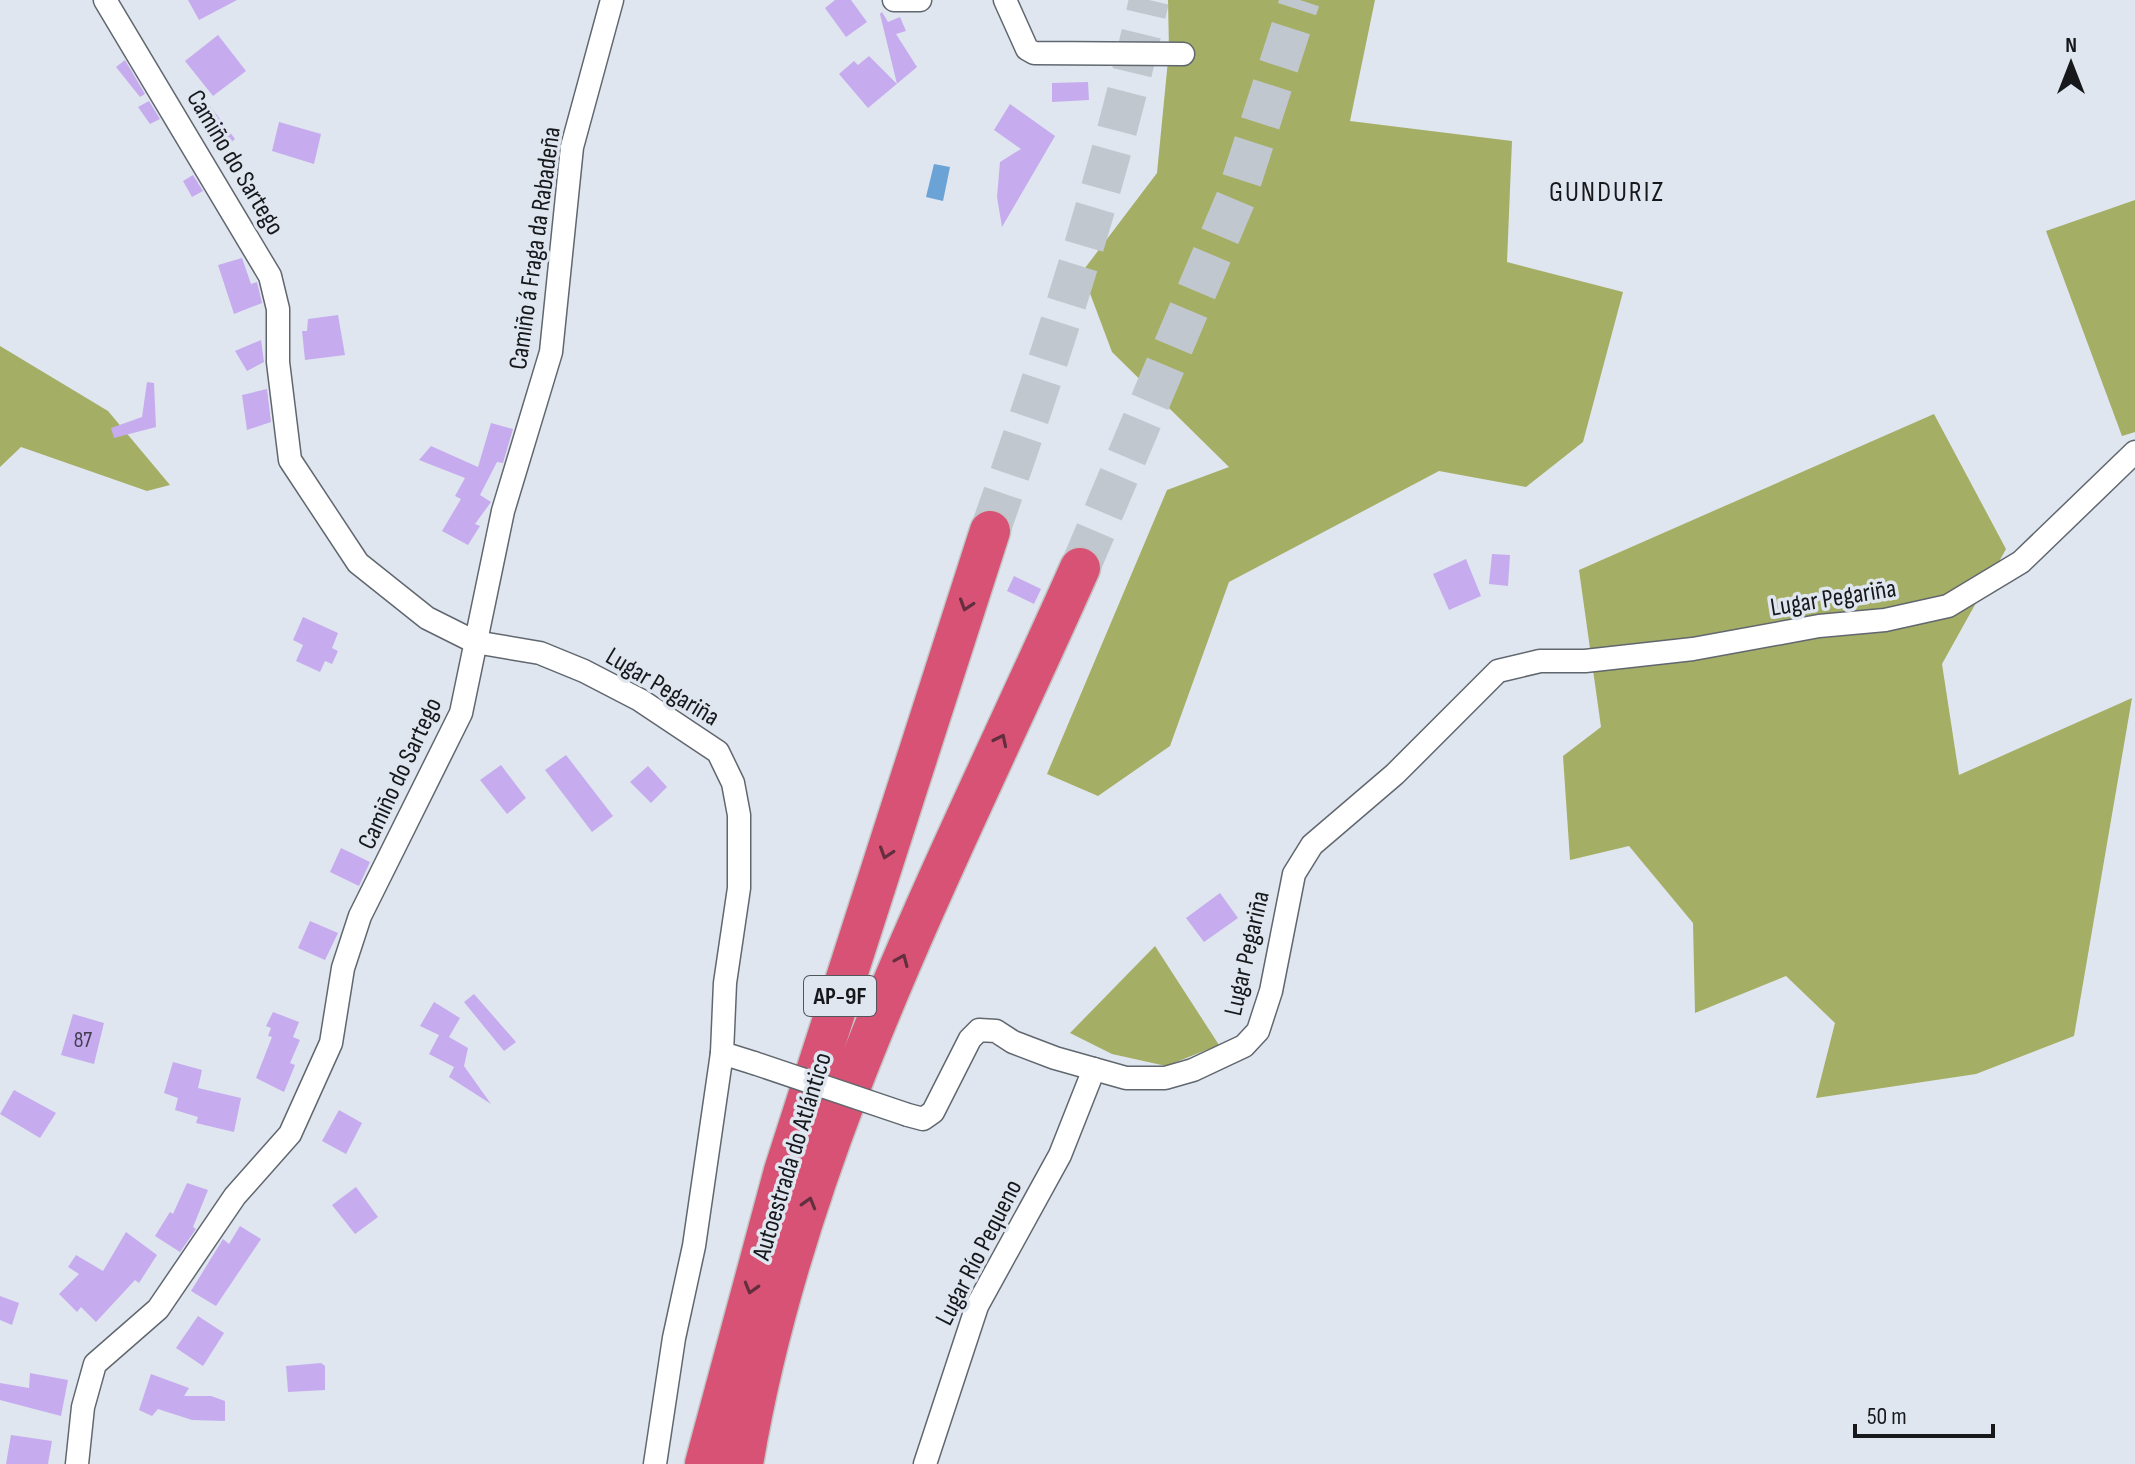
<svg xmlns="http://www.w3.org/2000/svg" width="2135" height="1464" font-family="'Sofia Sans Condensed',sans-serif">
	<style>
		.forest { fill: #a5ae65 }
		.water { fill: #6ba3d7 }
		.building { fill: #c6acee }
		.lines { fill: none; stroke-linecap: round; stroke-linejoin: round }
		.highway-tunnel { stroke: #c1c7cf; stroke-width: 40; stroke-dasharray: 40 20; stroke-linecap: butt }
		.street-casing { stroke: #61676f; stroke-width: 25 }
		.highway-casing { stroke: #c2c3c4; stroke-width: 43 }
		.street { stroke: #fff; stroke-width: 22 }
		.highway { stroke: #d75274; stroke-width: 40 }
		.street-bridge-casing { stroke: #61676f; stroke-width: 25; stroke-linecap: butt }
		.street-bridge { stroke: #fff; stroke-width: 22 }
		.oneway { stroke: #632f3f }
		.labels { text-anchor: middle; stroke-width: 7; stroke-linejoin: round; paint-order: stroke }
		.number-label { font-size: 22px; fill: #423d50 }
		.shield { fill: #dfe6ef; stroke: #52565b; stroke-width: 2 }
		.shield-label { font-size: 24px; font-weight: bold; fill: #16181b }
		.street-label { font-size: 26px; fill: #16181b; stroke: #dfe6ef }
		.neighbourhood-label { font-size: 28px; letter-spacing: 2px; fill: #16181b; stroke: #dfe6ef }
	</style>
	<rect width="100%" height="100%" fill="#dfe6ef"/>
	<g class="forest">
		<path d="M 1168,0 L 1375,0 L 1350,121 L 1512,141 L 1507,262 L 1623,292 L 1583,442 L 1526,487 L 1439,471 L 1229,582 L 1170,746 L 1098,796 L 1047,774 L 1167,490 L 1229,467 L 1112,352 L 1082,272 L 1157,173 L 1169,50 Z"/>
		<path d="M 2135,200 L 2135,432 L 2122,436 L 2046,231 Z"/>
		<path d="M 0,346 L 108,411 L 170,485 L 147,491 L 21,447 L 0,467 Z"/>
		<path d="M 1934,414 L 2006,549 L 1942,664 L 1959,775 L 2132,698 L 2074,1036 L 1976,1074 L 1816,1098 L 1835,1023 L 1786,976 L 1695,1013 L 1693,923 L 1629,846 L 1570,860 L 1563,756 L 1601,727 L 1579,570 Z"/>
		<path d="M 1155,946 L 1219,1045 L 1166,1066 L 1112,1054 L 1070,1033 Z"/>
	</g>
	<path class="water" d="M 934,164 L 950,167 L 943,201 L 926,197 Z"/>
	<g class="building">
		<path d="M 188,0 L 237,0 L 199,20 Z"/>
		<path d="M 835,0 L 851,0 L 867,22 L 846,37 L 825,8 Z"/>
		<path d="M 882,12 L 888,22 L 900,17 L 906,31 L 896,34 L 917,67 L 868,108 L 839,74 L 854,61 L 858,65 L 869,56 L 897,84 L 880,14 Z"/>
		<path d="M 218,35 L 246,71 L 213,96 L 185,61 Z"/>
		<path d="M 125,60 L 145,94 L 140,97 L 116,67 Z"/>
		<path d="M 1088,82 L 1089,100 L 1052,102 L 1052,83 Z"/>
		<path d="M 201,94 L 235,139 L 228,145 L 188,104 Z"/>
		<path d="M 149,101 L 160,119 L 150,124 L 138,107 Z"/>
		<path d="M 1010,104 L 1055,136 L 1002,227 L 997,197 L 1000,162 L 1021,149 L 994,130 Z"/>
		<path d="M 279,122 L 321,134 L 314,164 L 272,151 Z"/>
		<path d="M 193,175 L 203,191 L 192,197 L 183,181 Z"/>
		<path d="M 242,258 L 251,284 L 257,282 L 262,303 L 234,314 L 218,265 Z"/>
		<path d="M 338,315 L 345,355 L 305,360 L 302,331 L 307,331 L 308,319 Z"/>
		<path d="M 261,340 L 264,362 L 247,371 L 235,351 Z"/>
		<path d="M 147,382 L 154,383 L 156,427 L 114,438 L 111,428 L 142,417 Z"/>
		<path d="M 267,389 L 271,422 L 247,430 L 242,395 Z"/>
		<path d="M 491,423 L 513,429 L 503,463 L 497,462 L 480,495 L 491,502 L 475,524 L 480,526 L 468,545 L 442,531 L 461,499 L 455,496 L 465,478 L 419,460 L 431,446 L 478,467 Z"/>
		<path d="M 1492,554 L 1510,555 L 1508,586 L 1489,584 Z"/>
		<path d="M 1466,559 L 1481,596 L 1449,610 L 1433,574 Z"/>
		<path d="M 1014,576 L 1041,589 L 1034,604 L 1007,591 Z"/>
		<path d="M 303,617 L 338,633 L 332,648 L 338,651 L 332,664 L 325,661 L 320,672 L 296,661 L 303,645 L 293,640 Z"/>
		<path d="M 566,755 L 613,816 L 592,832 L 545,770 Z"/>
		<path d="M 501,765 L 526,798 L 507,814 L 480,780 Z"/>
		<path d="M 648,766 L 667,787 L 651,803 L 630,782 Z"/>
		<path d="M 341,848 L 370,862 L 359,886 L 330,872 Z"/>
		<path d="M 1220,893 L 1238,918 L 1204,942 L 1186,918 Z"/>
		<path d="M 310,921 L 338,933 L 325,960 L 298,948 Z"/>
		<path d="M 474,994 L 516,1042 L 504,1051 L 464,1002 Z"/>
		<path d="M 434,1002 L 460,1018 L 449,1037 L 468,1048 L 464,1066 L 491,1104 L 449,1077 L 454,1067 L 429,1054 L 439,1035 L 420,1026 Z"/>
		<path d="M 273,1012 L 299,1022 L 293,1037 L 300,1040 L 290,1063 L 295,1065 L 284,1092 L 256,1078 L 272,1037 L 268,1036 L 271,1028 L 266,1026 Z"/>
		<path d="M 73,1014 L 104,1023 L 94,1064 L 61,1055 Z"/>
		<path d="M 173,1062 L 202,1070 L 198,1088 L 241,1098 L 234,1132 L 196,1123 L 198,1117 L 175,1110 L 178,1098 L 164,1093 Z"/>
		<path d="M 14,1090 L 56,1113 L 40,1138 L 0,1114 Z"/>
		<path d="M 339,1110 L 362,1123 L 346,1154 L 322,1141 Z"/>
		<path d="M 187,1183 L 208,1190 L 193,1227 L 196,1229 L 180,1252 L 155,1236 L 170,1212 L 173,1214 Z"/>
		<path d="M 356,1187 L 378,1217 L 355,1234 L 332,1205 Z"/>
		<path d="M 240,1226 L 261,1239 L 216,1306 L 191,1291 L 223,1239 L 229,1244 Z"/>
		<path d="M 126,1232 L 157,1255 L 139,1283 L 135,1280 L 96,1322 L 81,1307 L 77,1312 L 59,1294 L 79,1274 L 68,1267 L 76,1255 L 103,1271 Z"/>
		<path d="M 0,1296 L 19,1303 L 12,1325 L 0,1320 Z"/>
		<path d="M 198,1316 L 224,1333 L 203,1366 L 176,1348 Z"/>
		<path d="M 321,1363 L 325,1366 L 325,1390 L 288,1392 L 286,1366 Z"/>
		<path d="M 30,1373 L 68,1380 L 61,1416 L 0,1400 L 0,1383 L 29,1388 Z"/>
		<path d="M 151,1374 L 189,1388 L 184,1396 L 211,1396 L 225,1401 L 225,1421 L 192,1420 L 158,1409 L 152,1416 L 139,1410 Z"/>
		<path d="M 11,1435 L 52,1441 L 48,1464 L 6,1464 Z"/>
	</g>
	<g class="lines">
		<g class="highway-tunnel">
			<path d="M 990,531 C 1051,357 1109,180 1149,0"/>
			<path d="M 1080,568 L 1236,198 L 1300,0"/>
		</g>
		<g class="street-casing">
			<g id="street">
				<path d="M 105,0 L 270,276 L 278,309 L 278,362 L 290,460 L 358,563 L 427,618 L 475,642 L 540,653 L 584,671 L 640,700 L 718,752 L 733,783 L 739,815 L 739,888 L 725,983 L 722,1053 L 754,1063"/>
				<path d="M 894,0 L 920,0"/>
				<path d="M 1005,0 L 1027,49 L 1034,53 L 1183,54"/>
				<path d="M 908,1115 L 923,1119 L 933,1112 L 970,1039 L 979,1030 L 996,1031 L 1013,1042 L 1055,1058 L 1126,1078 L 1165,1078 L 1193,1070 L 1244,1046 L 1258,1031 L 1271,991 L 1294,874 L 1312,845 L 1395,774 L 1498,671 L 1540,661 L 1585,661 L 1693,649 L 1819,626 L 1885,620 L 1948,606 L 2021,562 L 2135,452"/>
				<path d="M 77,1464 L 83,1407 L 95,1364 L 158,1309 L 235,1196 L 290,1134 L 331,1043 L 343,968 L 360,916 L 461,713 L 503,511 L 551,352 L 572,147 L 612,0"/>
				<path d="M 655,1464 L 674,1338 L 694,1246 L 722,1053"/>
				<path d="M 925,1464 L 977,1306 L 1060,1155 L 1094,1069"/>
			</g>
		</g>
		<g class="highway-casing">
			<g id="highway">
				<path d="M 705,1464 L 784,1171 L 990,531"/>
				<path d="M 743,1464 C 796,1146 951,859 1080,568"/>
			</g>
		</g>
		<use href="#street" class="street"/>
		<use href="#highway" class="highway"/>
		<g class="street-bridge-casing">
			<path id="street-bridge" d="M 754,1063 L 908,1115"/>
		</g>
		<use href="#street-bridge" class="street-bridge"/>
	</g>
	<defs><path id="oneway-chevron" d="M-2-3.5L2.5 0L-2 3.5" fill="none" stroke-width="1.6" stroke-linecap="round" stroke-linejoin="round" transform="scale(2)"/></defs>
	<g class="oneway">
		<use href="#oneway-chevron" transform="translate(966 605) rotate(108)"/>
		<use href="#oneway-chevron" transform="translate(1001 740) rotate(-64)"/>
		<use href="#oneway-chevron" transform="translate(886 853) rotate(108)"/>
		<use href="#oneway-chevron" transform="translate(902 960) rotate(-67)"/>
		<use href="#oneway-chevron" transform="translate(809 1203) rotate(-74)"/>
		<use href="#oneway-chevron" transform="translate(751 1288) rotate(106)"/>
	</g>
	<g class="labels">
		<g class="number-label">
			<text x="83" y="1047">87</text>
		</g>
		<rect class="shield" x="804" y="976" width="72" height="40" rx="6"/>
		<g class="shield-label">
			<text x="840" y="1004">AP-9F</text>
		</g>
		<g class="street-label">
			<text transform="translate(236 162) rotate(59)" y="9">Camiño do Sartego</text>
			<text transform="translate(534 248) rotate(-82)" y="9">Camiño á Fraga da Rabadeña</text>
			<text transform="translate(1833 597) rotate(-9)" y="9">Lugar Pegariña</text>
			<text transform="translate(663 686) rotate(31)" y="9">Lugar Pegariña</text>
			<text transform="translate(399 773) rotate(-65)" y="9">Camiño do Sartego</text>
			<text transform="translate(1246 953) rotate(-77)" y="9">Lugar Pegariña</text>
			<text transform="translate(791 1156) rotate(-73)" y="9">Autoestrada do Atlántico</text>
			<text transform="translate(978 1252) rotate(-63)" y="9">Lugar Río Pequeno</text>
		</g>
		<g class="neighbourhood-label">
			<text x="1607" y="201">GUNDURIZ</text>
		</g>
	</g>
	<g transform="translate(2071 64)" stroke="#dfe6ef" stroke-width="6" paint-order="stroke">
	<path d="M0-6L14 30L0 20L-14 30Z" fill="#16181b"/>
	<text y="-12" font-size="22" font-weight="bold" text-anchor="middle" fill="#16181b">N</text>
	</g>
	<path d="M1855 1424v12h138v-12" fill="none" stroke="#16181b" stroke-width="4"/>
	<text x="1867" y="1424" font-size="24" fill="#16181b" stroke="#dfe6ef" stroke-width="6" paint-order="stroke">50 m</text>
</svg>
